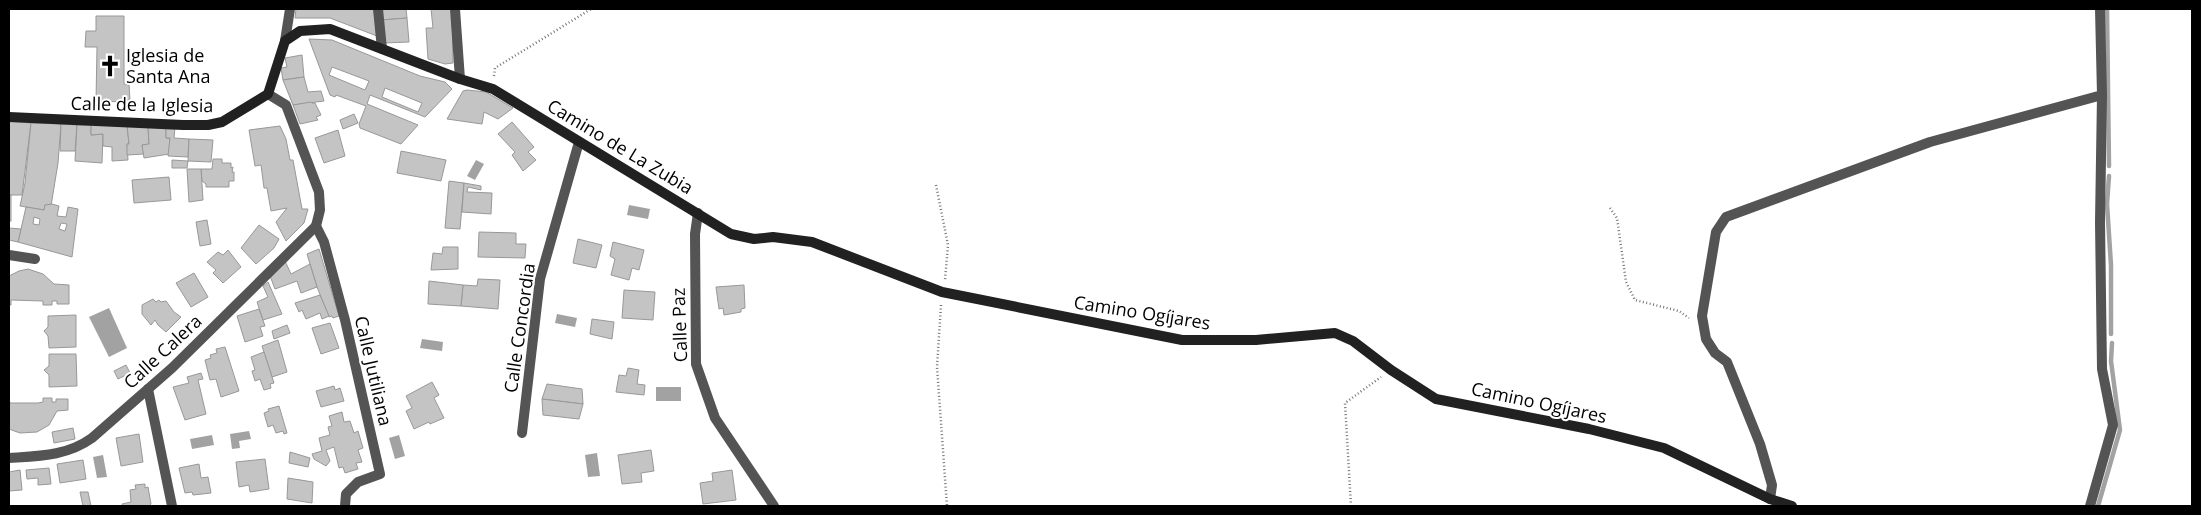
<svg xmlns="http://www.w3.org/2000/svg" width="2201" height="515" font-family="'Open Sans',sans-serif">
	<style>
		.water { fill: #a2a2a2 }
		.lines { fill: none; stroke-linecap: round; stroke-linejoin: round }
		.stream { stroke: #a2a2a2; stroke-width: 4.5 }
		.building { fill: #c4c4c4; stroke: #989898; fill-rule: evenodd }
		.path { stroke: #767676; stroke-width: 2.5; stroke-dasharray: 1 2.5; stroke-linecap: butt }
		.street { stroke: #545454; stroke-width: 10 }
		.secondary { stroke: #212121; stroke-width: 10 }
		.labels { text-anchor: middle; stroke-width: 4; stroke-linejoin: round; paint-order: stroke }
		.poi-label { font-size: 18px; fill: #000; stroke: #fff; text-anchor: start }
		.street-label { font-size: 18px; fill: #000; stroke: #fff }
	</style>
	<rect width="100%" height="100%" fill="#fff"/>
	<g class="water">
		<path d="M 476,160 L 484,164 L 475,180 L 467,176 Z"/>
		<path d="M 629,205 L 650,209 L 648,219 L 627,215 Z"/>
		<path d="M 109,308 L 127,348 L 109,357 L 89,317 Z"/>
		<path d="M 557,314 L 577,318 L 575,327 L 555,323 Z"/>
		<path d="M 422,339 L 443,342 L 442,351 L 420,348 Z"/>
		<rect x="656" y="387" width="25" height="14"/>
		<path d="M 249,431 L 251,439 L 239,441 L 240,448 L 232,449 L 230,434 Z"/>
		<path d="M 212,435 L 214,445 L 192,449 L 190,439 Z"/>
		<path d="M 399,435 L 405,456 L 395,459 L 389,438 Z"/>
		<path d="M 597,453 L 600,476 L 588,477 L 585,455 Z"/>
		<path d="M 103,455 L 107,477 L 97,478 L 93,457 Z"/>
	</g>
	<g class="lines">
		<g class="stream">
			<path d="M 2107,9 L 2109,166"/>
			<path d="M 2109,176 L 2107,204 L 2111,265 L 2111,334"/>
			<path d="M 2098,506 L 2120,430 L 2111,361 L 2112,343"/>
		</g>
	</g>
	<g class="building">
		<path d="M 296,9 L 375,9 L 377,36 L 330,18 L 295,18 Z"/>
		<path d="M 381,9 L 406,9 L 407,18 L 381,20 Z"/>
		<path d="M 431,9 L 452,9 L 453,63 L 445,64 L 428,59 L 426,28 L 433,28 Z"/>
		<path d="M 96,16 L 124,16 L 124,84 L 129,85 L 130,100 L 124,100 L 124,102 L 96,101 L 97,47 L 85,47 L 86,31 L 96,31 Z"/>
		<path d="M 407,18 L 409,42 L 384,43 L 381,20 Z"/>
		<path d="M 309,39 L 332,40 L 420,76 L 445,82 L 452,89 L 425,117 L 370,95 L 367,104 L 418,125 L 401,144 L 360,128 L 359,124 L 366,106 L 336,95 L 335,97 L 330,95 ZM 332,67 L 369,81 L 365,90 L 329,75 ZM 385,88 L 422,103 L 418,112 L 382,97 Z"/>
		<path d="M 302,55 L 304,77 L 283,80 L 281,68 L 287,67 L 285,58 Z"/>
		<path d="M 304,77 L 308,92 L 321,91 L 324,101 L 293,105 L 283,80 Z"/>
		<path d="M 467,90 L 486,92 L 513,108 L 498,119 L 484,112 L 482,124 L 447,119 L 463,91 Z"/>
		<path d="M 311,102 L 312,103 L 315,103 L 321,115 L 316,117 L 318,120 L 300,124 L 293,105 Z"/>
		<path d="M 354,114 L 358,123 L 343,129 L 340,120 Z"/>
		<path d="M 9,121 L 31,123 L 22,195 L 9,195 Z"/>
		<path d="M 512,122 L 534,147 L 528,152 L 536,160 L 523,171 L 512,155 L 515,152 L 498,134 Z"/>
		<path d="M 31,123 L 61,124 L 58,163 L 51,206 L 45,205 L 44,210 L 20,206 L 25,183 Z"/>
		<path d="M 61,124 L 77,125 L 75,151 L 60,151 Z"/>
		<path d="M 77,125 L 91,125 L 91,135 L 103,134 L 102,163 L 75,161 Z"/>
		<path d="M 91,125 L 127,125 L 129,144 L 127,144 L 128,160 L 112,161 L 112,147 L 103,146 L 103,134 L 91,135 Z"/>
		<path d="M 127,125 L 148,126 L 149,144 L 142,145 L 144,154 L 127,155 L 127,144 L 129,144 Z"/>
		<path d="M 148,126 L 166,126 L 166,138 L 170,138 L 169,154 L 144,158 L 142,145 L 149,144 Z"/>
		<path d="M 166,126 L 175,127 L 174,138 L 189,139 L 188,157 L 168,156 L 170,138 L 166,138 Z"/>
		<path d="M 280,126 L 286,139 L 290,160 L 293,160 L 302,209 L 308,209 L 304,223 L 286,241 L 276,222 L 287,208 L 271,211 L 267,188 L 264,188 L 261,165 L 255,166 L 249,130 Z"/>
		<path d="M 338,130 L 345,156 L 324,163 L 315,138 Z"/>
		<path d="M 189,139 L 213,140 L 211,162 L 188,161 Z"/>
		<path d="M 401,151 L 446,160 L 441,181 L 397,173 Z"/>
		<path d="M 213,159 L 222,159 L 222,163 L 231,163 L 231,168 L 233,167 L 232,172 L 234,172 L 234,181 L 229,181 L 229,187 L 206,187 L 206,184 L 202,181 L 201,169 L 212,169 Z"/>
		<path d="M 172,160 L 188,161 L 187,168 L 172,168 Z"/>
		<path d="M 187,169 L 201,169 L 203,200 L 189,202 Z"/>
		<path d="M 169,177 L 171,200 L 134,203 L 132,180 Z"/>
		<path d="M 449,181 L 464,183 L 460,229 L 445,228 Z"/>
		<path d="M 464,183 L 481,186 L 481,190 L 468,187 L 467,192 L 492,193 L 491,214 L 462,212 Z"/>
		<rect x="9" y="195" width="2" height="26"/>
		<path d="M 52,204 L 59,206 L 57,216 L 66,217 L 68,207 L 78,209 L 72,257 L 18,242 L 26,207 L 44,210 L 45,205 ZM 34,217 L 40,219 L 39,225 L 33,224 ZM 61,223 L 67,224 L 65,231 L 59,229 Z"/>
		<path d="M 207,220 L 211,244 L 200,246 L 196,222 Z"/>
		<path d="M 259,225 L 279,239 L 274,248 L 256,264 L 241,248 Z"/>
		<path d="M 9,228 L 21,229 L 18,242 L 9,240 Z"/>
		<path d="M 479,232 L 516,233 L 516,244 L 526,244 L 525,258 L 478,257 Z"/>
		<path d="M 578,239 L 602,245 L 596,268 L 573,263 Z"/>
		<path d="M 613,242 L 644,250 L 639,270 L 632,268 L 629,280 L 611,275 L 615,259 L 610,256 Z"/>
		<path d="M 443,247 L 458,247 L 458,269 L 431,270 L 433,253 L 442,254 Z"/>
		<path d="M 319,249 L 339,316 L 333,318 L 332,316 L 329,317 L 317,287 L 307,254 Z"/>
		<path d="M 228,250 L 241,267 L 223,283 L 213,273 L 216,270 L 207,262 L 218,252 L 223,255 Z"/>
		<path d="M 285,261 L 291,274 L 310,264 L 317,287 L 301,293 L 297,281 L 275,289 L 270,276 Z"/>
		<path d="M 28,269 L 43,274 L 54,284 L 69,285 L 69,304 L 57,304 L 57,301 L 52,301 L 52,305 L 43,305 L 43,301 L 11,300 L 11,305 L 9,305 L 9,276 L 19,271 Z"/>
		<path d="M 194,273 L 208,297 L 191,307 L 176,283 Z"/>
		<path d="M 478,279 L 500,280 L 498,309 L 461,306 L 463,285 L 477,286 Z"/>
		<path d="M 429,281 L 463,285 L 461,306 L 428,304 Z"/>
		<path d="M 268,282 L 282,314 L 263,320 L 257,302 L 268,297 L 263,286 Z"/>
		<path d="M 744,285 L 745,308 L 741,309 L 741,312 L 724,315 L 723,308 L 719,309 L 716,287 Z"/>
		<path d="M 624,290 L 655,292 L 653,320 L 622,318 Z"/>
		<path d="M 320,295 L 329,316 L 322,319 L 320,313 L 306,319 L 302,310 L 299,312 L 295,303 Z"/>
		<path d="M 153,299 L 156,302 L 159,300 L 161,302 L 166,301 L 174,312 L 181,317 L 166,332 L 158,325 L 155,320 L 151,325 L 142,314 L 142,305 Z"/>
		<path d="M 259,309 L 265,326 L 260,327 L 263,336 L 245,342 L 237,316 Z"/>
		<path d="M 76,315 L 76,347 L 49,348 L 48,336 L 44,331 L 48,327 L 48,316 Z"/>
		<path d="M 592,319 L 614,322 L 612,339 L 590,334 Z"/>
		<path d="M 330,323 L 339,348 L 321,354 L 312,328 Z"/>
		<path d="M 287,325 L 290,333 L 274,339 L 272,331 Z"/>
		<path d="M 278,340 L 287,372 L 272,377 L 262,346 Z"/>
		<path d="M 225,347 L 239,391 L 221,397 L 216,379 L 210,380 L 205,360 L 211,358 L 210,355 L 217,353 L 216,349 Z"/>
		<path d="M 264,352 L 274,383 L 270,384 L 271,388 L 264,390 L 260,379 L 255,381 L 252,371 L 255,370 L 251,357 Z"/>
		<path d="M 49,354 L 76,354 L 77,386 L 49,387 L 49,375 L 44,370 L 49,366 Z"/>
		<path d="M 126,365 L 130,373 L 118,379 L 114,371 Z"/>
		<path d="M 628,368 L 639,370 L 637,384 L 645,385 L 644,395 L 616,392 L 619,375 L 626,376 Z"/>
		<path d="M 201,373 L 203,379 L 198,380 L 206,414 L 185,420 L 173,387 L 189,383 L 187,377 Z"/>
		<path d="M 432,382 L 439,395 L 434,398 L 444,418 L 430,424 L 429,422 L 414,429 L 406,411 L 412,408 L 406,396 Z"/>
		<path d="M 547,384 L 582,389 L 583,404 L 542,399 Z"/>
		<path d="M 334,386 L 335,390 L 340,388 L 344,401 L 321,407 L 316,391 Z"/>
		<path d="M 43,398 L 52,398 L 52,402 L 56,402 L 56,399 L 68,399 L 68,410 L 57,411 L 49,425 L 37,432 L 20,433 L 9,429 L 9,399 L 10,403 L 38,403 L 43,402 Z"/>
		<path d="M 542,399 L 583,404 L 579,419 L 543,415 Z"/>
		<path d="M 279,406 L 287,433 L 284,434 L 283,431 L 276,433 L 273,425 L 268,427 L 264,413 L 269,411 L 268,409 Z"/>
		<path d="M 342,412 L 344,422 L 350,421 L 354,433 L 358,431 L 363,448 L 358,450 L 362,462 L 356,463 L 358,469 L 345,473 L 343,467 L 339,468 L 334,447 L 326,450 L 330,461 L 326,466 L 314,459 L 312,454 L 322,451 L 319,438 L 330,435 L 328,427 L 332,426 L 329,416 Z"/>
		<path d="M 73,428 L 75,439 L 54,443 L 52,432 Z"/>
		<path d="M 139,434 L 143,462 L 121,466 L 116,438 Z"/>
		<path d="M 651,450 L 654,471 L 641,473 L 642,482 L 622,484 L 618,455 Z"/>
		<path d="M 290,452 L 310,458 L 308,467 L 289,463 Z"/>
		<path d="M 265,459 L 269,489 L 250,492 L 249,485 L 239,487 L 236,462 Z"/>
		<path d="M 83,460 L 86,479 L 60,483 L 57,464 Z"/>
		<path d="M 199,464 L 201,478 L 208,477 L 211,493 L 193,495 L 192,492 L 185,493 L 179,468 Z"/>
		<path d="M 49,468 L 51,484 L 38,485 L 38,478 L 27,479 L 26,470 Z"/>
		<path d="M 20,470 L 22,490 L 9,491 L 9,472 Z"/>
		<path d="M 732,470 L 736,500 L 703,504 L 700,483 L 713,481 L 712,473 Z"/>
		<path d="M 288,478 L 313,482 L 312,503 L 287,499 Z"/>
		<path d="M 145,484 L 145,488 L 148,487 L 151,504 L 149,506 L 123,506 L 122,504 L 131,502 L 130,490 L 136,489 L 135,485 Z"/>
		<path d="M 80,492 L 88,492 L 91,506 L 83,506 Z"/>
	</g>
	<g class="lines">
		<g class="path">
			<path d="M 494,76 L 495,68 L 591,9"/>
			<path d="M 936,185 L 948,245 L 945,280"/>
			<path d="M 1610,208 L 1617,218 L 1626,282 L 1635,300 L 1679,311 L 1689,318"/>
			<path d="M 941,305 L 937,367 L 947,506"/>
			<path d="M 1351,506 L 1345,403 L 1381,377"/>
		</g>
		<g class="street">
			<path d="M 378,9 L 382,49"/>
			<path d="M 455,9 L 460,79"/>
			<path d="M 285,41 L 290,9"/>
			<path d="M 268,94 L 286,105 L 319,192 L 320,210 L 316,226"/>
			<path d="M 698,213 L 695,234 L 696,364 L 715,418 L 774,506"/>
			<path d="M 316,226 L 324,242 L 345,320 L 380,474 L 358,482 L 346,494 L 345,506"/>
			<path d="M 9,255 L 35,259"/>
			<path d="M 148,389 L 172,506"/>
			<path d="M 522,433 L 540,279 L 579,142"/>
			<path d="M 9,458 C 39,456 67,456 92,438 L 172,368 L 316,226"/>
			<path d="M 1770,499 L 1772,485 L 1760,444 L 1727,362 L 1715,353 L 1706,339 L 1702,316 L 1716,232 L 1726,217 L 1930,142 L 2102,95 L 2100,9"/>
			<path d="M 2090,506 L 2113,425 L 2102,369 L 2100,222 L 2102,95"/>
		</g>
		<path class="secondary" d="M 9,117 L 183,125 L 208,125 L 222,122 L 268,94 L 285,41 L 300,31 L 330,29 L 460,79 L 493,89 L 731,234 L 754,239 L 773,237 L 812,242 L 942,292 L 1182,340 L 1256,340 L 1335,333 L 1353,341 L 1391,370 L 1436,399 L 1589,429 L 1664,448 L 1770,499 L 1792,506"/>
	</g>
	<defs>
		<g id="church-bare" transform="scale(1.725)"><path d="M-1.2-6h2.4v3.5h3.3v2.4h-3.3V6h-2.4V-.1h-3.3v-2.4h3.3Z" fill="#000" stroke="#fff" stroke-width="2.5" paint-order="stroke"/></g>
	</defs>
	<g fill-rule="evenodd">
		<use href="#church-bare" x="110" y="66"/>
	</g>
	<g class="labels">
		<g class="poi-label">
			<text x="126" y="62">Iglesia de<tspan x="126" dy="21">Santa Ana</tspan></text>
		</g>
		<g class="street-label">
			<text transform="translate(142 105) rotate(1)" y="6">Calle de la Iglesia</text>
			<text transform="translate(620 147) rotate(31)" y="6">Camino de La Zubia</text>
			<text transform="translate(1142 313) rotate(9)" y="6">Camino Ogíjares</text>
			<text transform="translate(680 325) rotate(-92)" y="6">Calle Paz</text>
			<text transform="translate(520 328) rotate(-82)" y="6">Calle Concordia</text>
			<text transform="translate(163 352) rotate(-43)" y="6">Calle Calera</text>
			<text transform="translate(373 371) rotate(77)" y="6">Calle Jutiliana</text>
			<text transform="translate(1539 403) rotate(12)" y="6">Camino Ogíjares</text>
		</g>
	</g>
	<rect width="2201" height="515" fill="none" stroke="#000000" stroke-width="20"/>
</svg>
